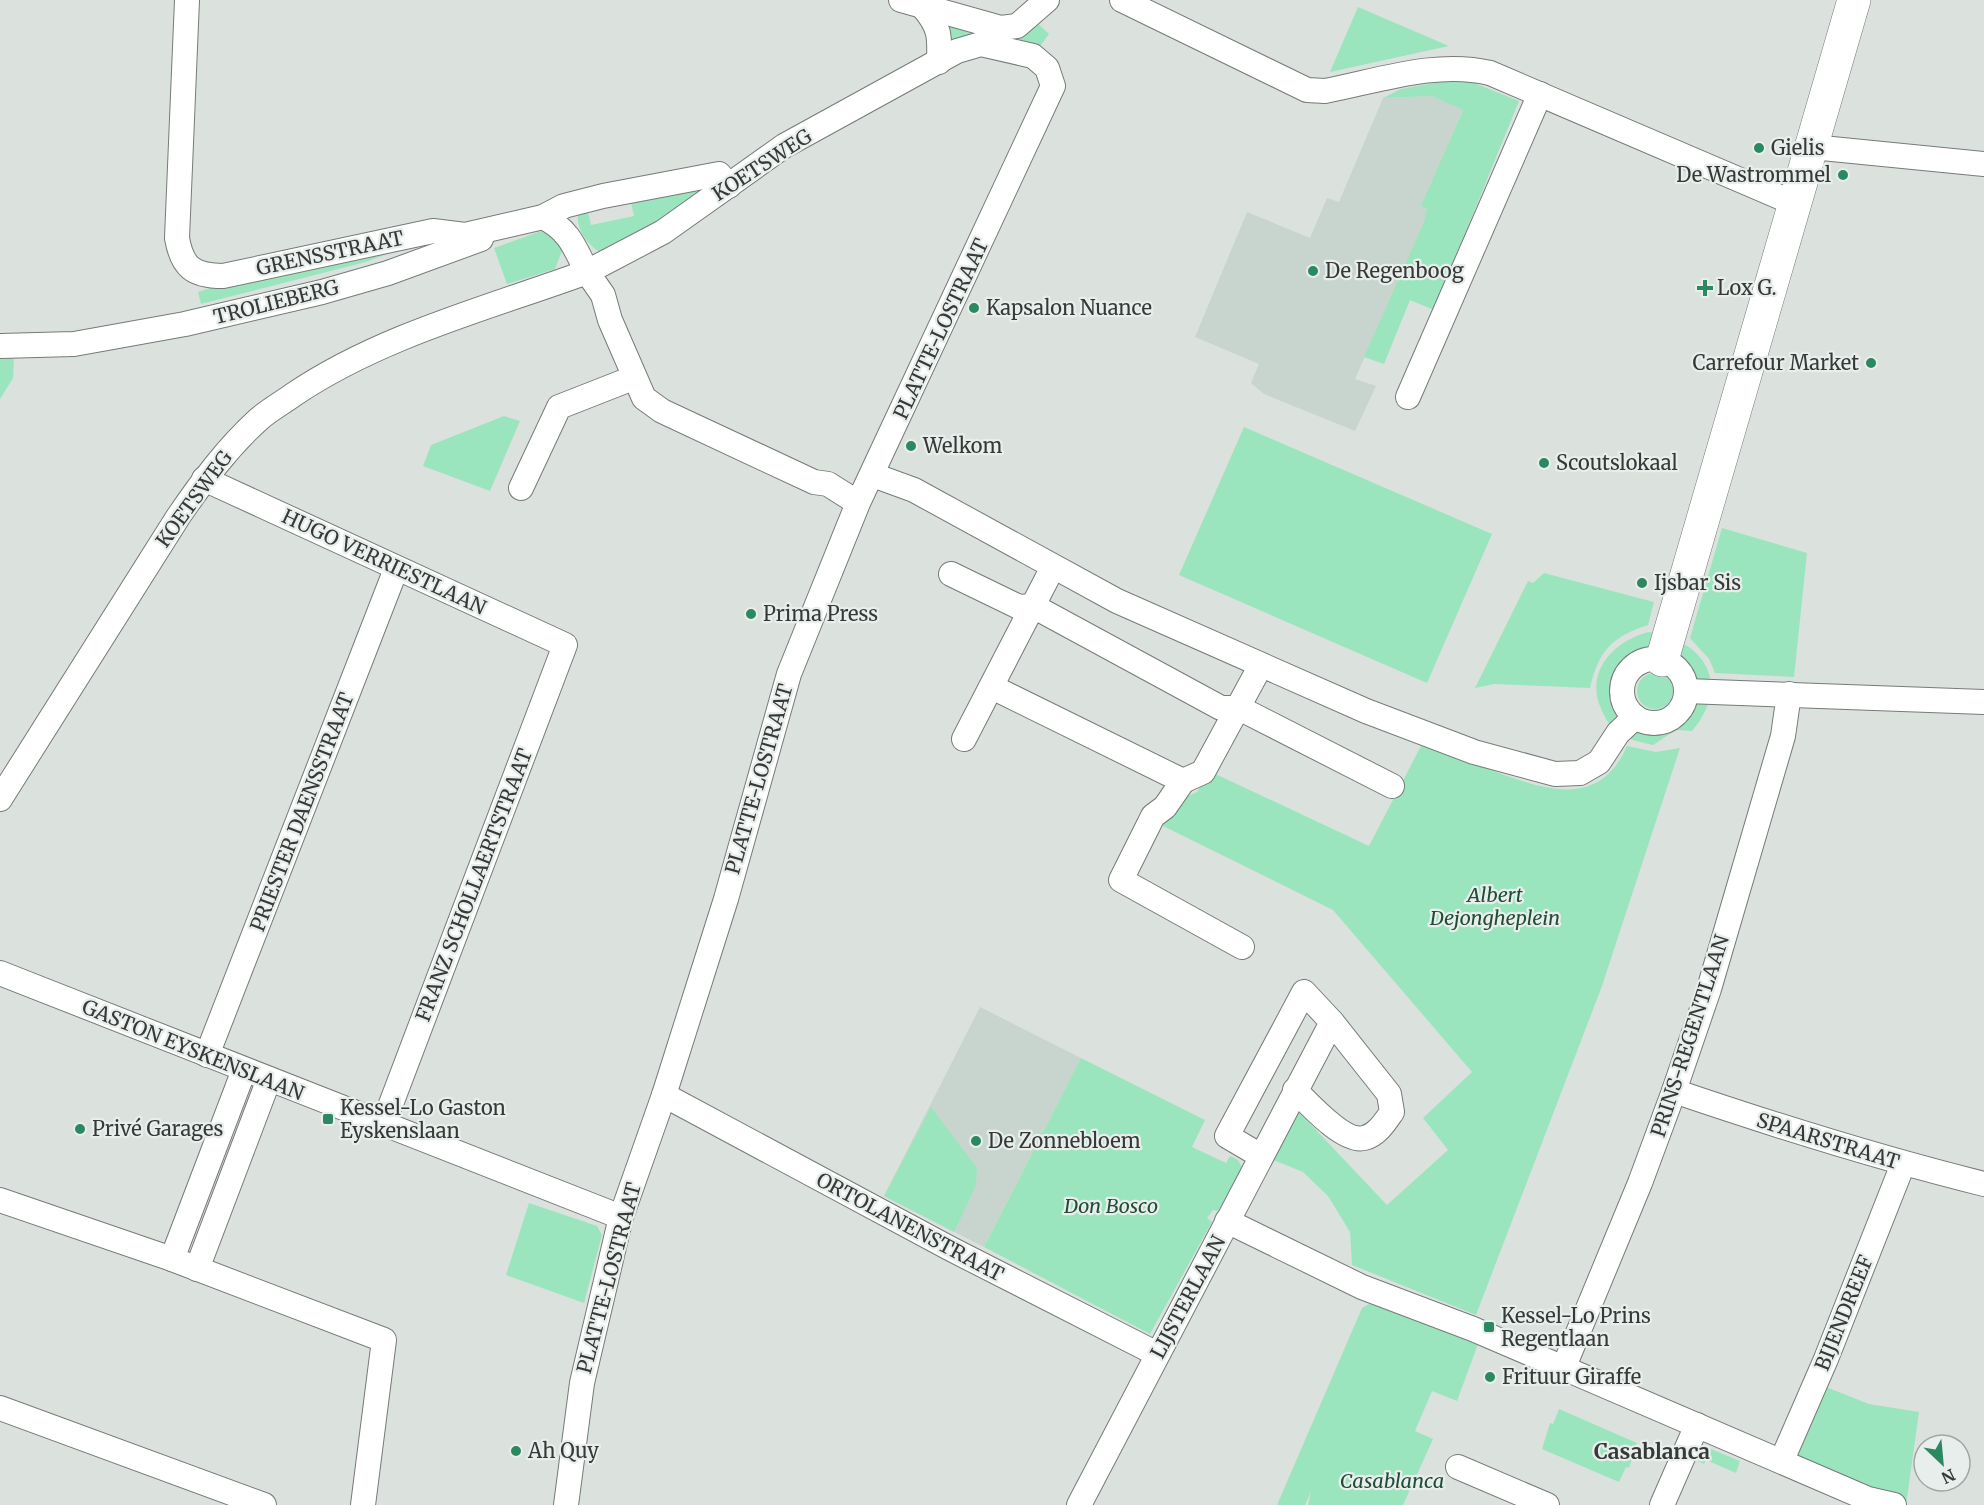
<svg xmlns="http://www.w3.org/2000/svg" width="1984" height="1505" font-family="Merriweather,serif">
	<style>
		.built { fill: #c8d5ce }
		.green { fill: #9be5be; fill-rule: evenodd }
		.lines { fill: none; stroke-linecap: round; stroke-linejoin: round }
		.street-casing { stroke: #767b78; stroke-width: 26 }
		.secondary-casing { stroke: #767b78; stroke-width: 34 }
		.street { stroke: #fff; stroke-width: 24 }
		.secondary { stroke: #fff; stroke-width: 33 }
		.poi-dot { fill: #2b8860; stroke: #e8eeeb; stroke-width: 2 }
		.labels { text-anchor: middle; stroke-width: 4.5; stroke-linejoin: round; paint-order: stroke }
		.poi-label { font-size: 20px; fill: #363937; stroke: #e8eeeb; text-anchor: start }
		.street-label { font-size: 20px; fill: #363937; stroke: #e8eeeb }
		.park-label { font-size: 20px; font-style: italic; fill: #214d38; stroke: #e8eeeb }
		.neighbourhood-label { font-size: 21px; font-weight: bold; fill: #363937; stroke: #e8eeeb }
	</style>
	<rect width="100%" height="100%" fill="#dbe1dd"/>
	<g class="built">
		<path d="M 1432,96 L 1463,109 L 1422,206 L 1427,209 L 1425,221 L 1355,379 L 1376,386 L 1355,431 L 1264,394 L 1251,383 L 1259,364 L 1195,337 L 1247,212 L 1310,238 L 1327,198 L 1339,202 L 1383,98 Z"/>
		<path d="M 980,1007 L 1081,1058 L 984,1247 L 884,1196 Z"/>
	</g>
	<g class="green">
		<path d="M 1358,7 L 1449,46 L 1330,72 Z"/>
		<path d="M 1031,17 L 1049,34 L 1033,56 L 957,51 L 936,22 Z"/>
		<path d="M 1445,81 L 1469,81 L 1519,101 L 1434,310 L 1410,300 L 1384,364 L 1364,357 L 1424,222 L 1427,209 L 1421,206 L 1463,110 L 1432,96 L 1383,98 L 1401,89 Z"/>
		<path d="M 718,182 L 710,194 L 601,253 C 587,244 576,230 578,213 L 587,208 L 591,225 L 634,216 L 630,198 Z"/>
		<path d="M 541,231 L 554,239 L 562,251 L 555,269 L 507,284 L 494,248 Z"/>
		<path d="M 421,241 L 366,262 L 201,304 L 198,292 L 229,282 Z"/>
		<path d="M 0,358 L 14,358 L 13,378 L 0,399 Z"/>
		<path d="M 504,416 L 520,421 L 490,491 L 423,466 L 431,445 Z"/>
		<path d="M 1244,427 L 1492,534 L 1427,683 L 1179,575 Z"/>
		<path d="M 1722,528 L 1807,553 L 1794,677 L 1715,673 L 1709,659 L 1690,638 Z"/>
		<path d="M 1544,573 L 1654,602 L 1648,625 C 1612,637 1599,650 1590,688 L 1494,684 L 1475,688 L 1528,581 L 1533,583 Z"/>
		<path d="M 1649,632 C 1705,640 1732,685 1692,731 L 1676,730 L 1653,745 C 1641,742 1628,740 1618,733 C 1609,726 1604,716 1600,706 C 1586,669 1616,640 1649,632 ZM 1648,660 C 1655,661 1663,662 1670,665 C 1688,671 1688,696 1680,709 C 1677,715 1672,717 1666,720 C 1623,736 1603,677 1648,660 Z"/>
		<circle cx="1655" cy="691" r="18"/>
		<path d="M 1422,744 C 1446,753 1471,762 1496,772 C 1546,790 1599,809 1627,746 L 1656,752 L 1680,748 L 1602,986 L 1476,1315 L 1352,1265 L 1350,1232 L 1328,1196 L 1303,1172 L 1271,1159 L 1299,1112 L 1387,1205 L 1448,1150 L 1423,1118 L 1472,1072 L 1333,910 L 1163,826 L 1177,801 L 1197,792 L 1209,771 L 1369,846 Z"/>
		<path d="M 1081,1058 L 1205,1120 L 1192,1147 L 1226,1163 L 1230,1156 L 1238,1160 L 1242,1167 L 1218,1211 L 1213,1210 L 1207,1218 L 1212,1222 L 1150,1334 L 984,1247 Z"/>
		<path d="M 931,1107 L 977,1168 L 976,1185 L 954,1232 L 884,1196 Z"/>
		<path d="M 529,1203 L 597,1226 L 602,1235 L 584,1303 L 506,1275 Z"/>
		<path d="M 1373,1302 L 1478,1344 L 1457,1401 L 1432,1391 L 1415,1431 L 1433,1439 L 1403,1505 L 1308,1505 L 1311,1492 L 1305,1505 L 1277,1505 L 1362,1308 Z"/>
		<path d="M 1816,1383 L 1869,1404 L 1919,1412 L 1906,1505 L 1894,1505 L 1782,1460 Z"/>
		<path d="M 1559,1409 L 1637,1443 L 1629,1468 L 1626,1467 L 1619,1482 L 1542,1449 L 1550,1423 L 1553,1424 Z"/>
		<path d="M 1706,1447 L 1740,1461 L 1736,1473 L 1706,1460 L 1704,1464 L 1698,1461 Z"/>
	</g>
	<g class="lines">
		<g class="street-casing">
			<g id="street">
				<path d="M 187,0 L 177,238 C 182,267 193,276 223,276 L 433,231 L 465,235 L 543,217 L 564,206 L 603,196 L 719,174 L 729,186"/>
				<path d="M 901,0 L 1001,28 L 1017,26 L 1047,0"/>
				<path d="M 1122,0 L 1307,90 L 1325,91 C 1378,81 1436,60 1490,73 L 1796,204"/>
				<path d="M 923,7 C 940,27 940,36 939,62"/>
				<path d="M 1812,147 L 1984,164"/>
				<path d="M 0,346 L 74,344 L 185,324 L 322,292 L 388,273 L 481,239"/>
				<path d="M 1408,397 L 1540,94"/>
				<path d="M 873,475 L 914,490 L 1117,601 L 1366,711 L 1474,752 L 1555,774 L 1580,773 L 1599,762 L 1618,733 L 1635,717"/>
				<path d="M 204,479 L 565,645 L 383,1125"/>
				<path d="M 521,488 L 559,407 L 633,378"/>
				<path d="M 951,574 L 1019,607 L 1033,606 L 1221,708 L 1239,708 L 1392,786"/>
				<circle cx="1654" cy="691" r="32"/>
				<path d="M 992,687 L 1183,781 L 1165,807 L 1153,816 L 1121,880 L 1242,947"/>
				<path d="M 1686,691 L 1984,702"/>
				<path d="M 964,739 L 1053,567"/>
				<path d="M 1183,781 L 1203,772 L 1261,665"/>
				<path d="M 0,799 L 178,517 C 202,482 227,448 259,419 C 269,410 282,403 293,395 C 380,336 488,308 587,272 C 574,246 569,230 543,217"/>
				<path d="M 0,973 L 621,1217"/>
				<path d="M 207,1055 L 396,569"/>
				<path d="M 1295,1090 C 1309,1104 1344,1143 1364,1138 C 1377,1135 1385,1122 1392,1112 L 1389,1094 L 1332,1022"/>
				<path d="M 1674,1091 C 1777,1126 1879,1158 1984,1184"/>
				<path d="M 664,1095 L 951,1249 L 1157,1354"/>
				<path d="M 0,1200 L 172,1259 L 384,1340 L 363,1505"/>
				<path d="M 1227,1221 L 1362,1287 L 1473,1329 L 1868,1499 L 1894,1505"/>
				<path d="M 172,1259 L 244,1070"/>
				<path d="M 197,1269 L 269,1079"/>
				<path d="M 1563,1369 L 1640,1183 L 1674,1091 L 1709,989 L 1783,736 L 1789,694"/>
				<path d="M 0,1408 L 264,1505"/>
				<path d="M 1782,1460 L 1826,1359 L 1903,1164"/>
				<path d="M 1458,1467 L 1547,1505"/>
				<path d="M 566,1505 L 582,1383 L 621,1217 L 664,1095 L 726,899 L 789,674 L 858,503 L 1053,86 L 1047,68 L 1033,56 L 981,44 L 957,51 L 784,146 L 663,232 L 587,272 L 603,295 L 610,320 L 644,398 L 662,411 L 814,482 L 828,484 L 858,503"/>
				<path d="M 1079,1505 L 1332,1022 L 1304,992 L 1227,1136 L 1261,1156"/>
				<path d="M 1662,1505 L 1697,1425"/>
			</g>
		</g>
		<g class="secondary-casing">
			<path id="secondary" d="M 1662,660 L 1854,0"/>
		</g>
		<use href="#street" class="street"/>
		<use href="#secondary" class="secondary"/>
	</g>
	<g class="poi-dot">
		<circle cx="1759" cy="148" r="6"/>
		<circle cx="1843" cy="175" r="6"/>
		<circle cx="1313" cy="271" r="6"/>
		<path d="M1702 279h6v6h6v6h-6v6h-6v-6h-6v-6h6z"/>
		<circle cx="974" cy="308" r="6"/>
		<circle cx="1871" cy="363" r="6"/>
		<circle cx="911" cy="446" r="6"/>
		<circle cx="1544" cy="463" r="6"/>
		<circle cx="1642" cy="583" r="6"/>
		<circle cx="751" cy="614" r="6"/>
		<rect x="322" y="1113" width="12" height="12" rx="3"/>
		<circle cx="80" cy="1129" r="6"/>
		<circle cx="976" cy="1141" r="6"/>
		<rect x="1483" y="1321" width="12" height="12" rx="3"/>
		<circle cx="1490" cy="1377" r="6"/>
		<circle cx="516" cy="1451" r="6"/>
	</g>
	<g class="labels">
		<g class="poi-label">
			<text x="1771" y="155">Gielis</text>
			<text x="1831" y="182" text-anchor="end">De Wastrommel</text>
			<text x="1325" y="278">De Regenboog</text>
			<text x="1717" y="295">Lox G.</text>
			<text x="986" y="315">Kapsalon Nuance</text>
			<text x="1859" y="370" text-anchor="end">Carrefour Market</text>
			<text x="923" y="453">Welkom</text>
			<text x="1556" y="470">Scoutslokaal</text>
			<text x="1654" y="590">Ijsbar Sis</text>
			<text x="763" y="621">Prima Press</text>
			<text x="340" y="1115">Kessel-Lo Gaston<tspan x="340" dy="23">Eyskenslaan</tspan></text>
			<text x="92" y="1136">Privé Garages</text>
			<text x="988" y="1148">De Zonnebloem</text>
			<text x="1501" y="1323">Kessel-Lo Prins<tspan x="1501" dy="23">Regentlaan</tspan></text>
			<text x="1502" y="1384">Frituur Giraffe</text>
			<text x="528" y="1458">Ah Quy</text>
		</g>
		<g class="street-label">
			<text transform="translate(762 165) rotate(-33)" y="7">KOETSWEG</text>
			<text transform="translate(330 253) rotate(-12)" y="7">GRENSSTRAAT</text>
			<text transform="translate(276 302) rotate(-14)" y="7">TROLIEBERG</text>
			<text transform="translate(941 329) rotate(-65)" y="7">PLATTE-LOSTRAAT</text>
			<text transform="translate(194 499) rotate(-54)" y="7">KOETSWEG</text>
			<text transform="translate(384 562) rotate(25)" y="7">HUGO VERRIESTLAAN</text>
			<text transform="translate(759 779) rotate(-74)" y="7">PLATTE-LOSTRAAT</text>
			<text transform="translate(302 812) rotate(-69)" y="7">PRIESTER DAENSSTRAAT</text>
			<text transform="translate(474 885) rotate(-69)" y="7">FRANZ SCHOLLAERTSTRAAT</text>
			<text transform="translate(1690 1036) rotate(-72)" y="7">PRINS-REGENTLAAN</text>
			<text transform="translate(193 1050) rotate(22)" y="7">GASTON EYSKENSLAAN</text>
			<text transform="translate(1828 1141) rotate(17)" y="7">SPAARSTRAAT</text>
			<text transform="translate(910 1227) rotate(28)" y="7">ORTOLANENSTRAAT</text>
			<text transform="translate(609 1278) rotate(-75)" y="7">PLATTE-LOSTRAAT</text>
			<text transform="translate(1188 1297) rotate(-62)" y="7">LIJSTERLAAN</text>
			<text transform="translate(1844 1313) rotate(-68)" y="7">BIJENDREEF</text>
		</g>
		<g class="park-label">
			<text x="1495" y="902">Albert<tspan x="1495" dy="23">Dejongheplein</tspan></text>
			<text x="1111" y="1213">Don Bosco</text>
			<text x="1392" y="1488">Casablanca</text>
		</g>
		<g class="neighbourhood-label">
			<text x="1652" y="1459">Casablanca</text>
		</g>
	</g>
	<g transform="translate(1942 1463) rotate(154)"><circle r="28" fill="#e8eeeb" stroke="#a1a6a3" stroke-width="1.5"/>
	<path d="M0-4.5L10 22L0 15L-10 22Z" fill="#2b8860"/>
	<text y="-9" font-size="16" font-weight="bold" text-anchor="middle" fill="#363937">N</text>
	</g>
</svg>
